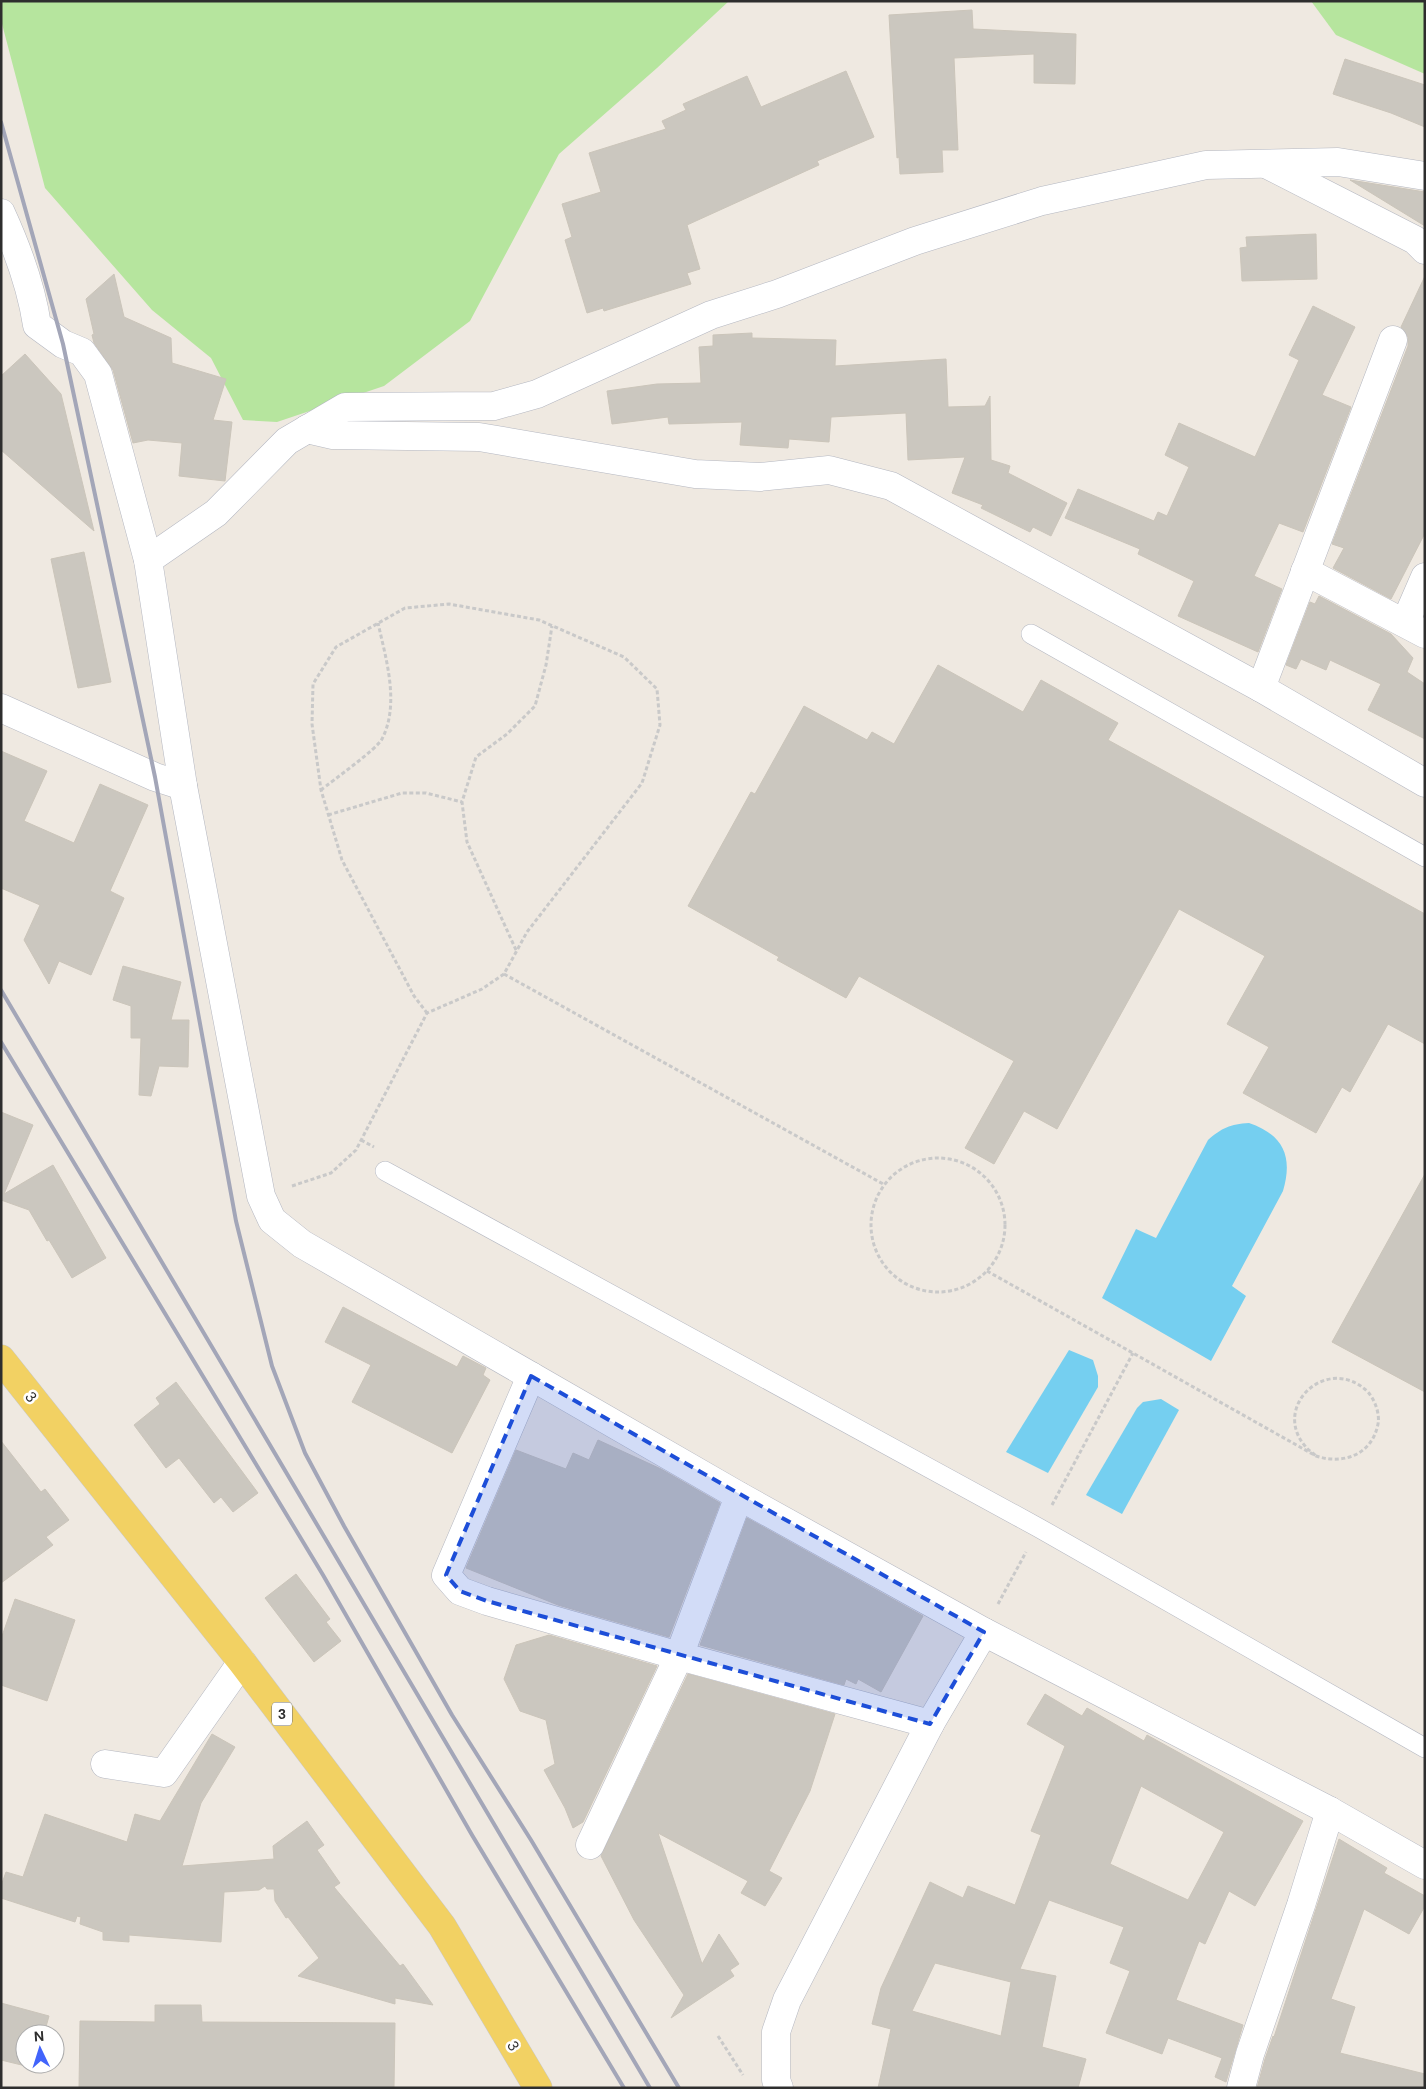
<svg xmlns="http://www.w3.org/2000/svg" width="1426" height="2089" font-family="'DM Sans',sans-serif">
	<style>
		.green { fill: #b6e59e }
		.water { fill: #75cff0 }
		.building { fill: #cbc7bf; stroke: #cbc5ba; fill-rule: evenodd }
		.lines { fill: none; stroke-linecap: round; stroke-linejoin: round }
		.lane-casing { stroke: #b4b7c1; stroke-width: 20 }
		.street-casing { stroke: #b4b7c1; stroke-width: 29 }
		.secondary-casing { stroke: #b4b7c1; stroke-width: 29 }
		.primary-casing { stroke: #c9c9c9; stroke-width: 29 }
		.path { stroke: #c9c9c9; stroke-width: 3; stroke-dasharray: 4 2.5; stroke-linecap: butt }
		.lane { stroke: #fff; stroke-width: 19 }
		.street { stroke: #fff; stroke-width: 28 }
		.secondary { stroke: #fff; stroke-width: 28 }
		.primary { stroke: #f2d163; stroke-width: 28 }
		.rail { stroke: #a3a6b8; stroke-width: 4 }
		.marked { fill: #1d4ed8; fill-opacity: 0.2; stroke: #1d4ed8; stroke-width: 4; stroke-dasharray: 10 6; stroke-linejoin: round }
		.labels { text-anchor: middle; stroke-width: 5; stroke-linejoin: round; paint-order: stroke }
		.shield { fill: #fff; stroke: #6d6d6d; stroke-width: 1 }
		.shield-label { font-size: 14px; font-weight: bold; fill: #2e2e2e }
		.street-label { font-size: 15px; fill: #2e2e2e; stroke: #fff }
	</style>
	<rect width="100%" height="100%" fill="#efe9e1"/>
	<g class="green">
		<path d="M 1,1 L 729,1 L 657,68 L 559,154 L 470,321 L 384,386 L 277,422 L 243,420 L 211,358 L 152,310 L 45,188 L 1,20 Z"/>
		<path d="M 1311,1 L 1425,1 L 1425,74 L 1336,35 Z"/>
	</g>
	<g class="water">
		<path d="M 1249,1123 C 1284,1135 1293,1157 1283,1191 L 1232,1286 L 1246,1296 L 1211,1361 L 1102,1298 L 1136,1229 L 1156,1238 L 1208,1140 C 1222,1128 1230,1124 1249,1123 Z"/>
		<path d="M 1069,1350 L 1093,1360 L 1098,1376 L 1098,1387 L 1048,1473 L 1006,1452 Z"/>
		<path d="M 1161,1399 L 1179,1410 L 1122,1514 L 1086,1495 L 1137,1408 L 1143,1402 Z"/>
	</g>
	<g class="building">
		<path d="M 972,10 L 973,29 L 1076,34 L 1075,84 L 1034,83 L 1034,54 L 954,58 L 958,150 L 942,150 L 943,172 L 900,174 L 899,157 L 897,158 L 889,15 Z"/>
		<path d="M 1345,59 L 1425,85 L 1425,127 L 1391,113 L 1333,94 Z"/>
		<path d="M 846,71 L 874,137 L 817,161 L 819,165 L 687,225 L 700,269 L 687,273 L 691,284 L 604,311 L 603,308 L 587,313 L 565,240 L 572,237 L 562,204 L 601,192 L 589,153 L 666,129 L 662,121 L 686,110 L 683,104 L 747,76 L 761,107 Z"/>
		<path d="M 1350,180 L 1425,192 L 1425,226 Z"/>
		<path d="M 1316,234 L 1317,279 L 1242,281 L 1240,248 L 1247,247 L 1246,237 Z"/>
		<path d="M 114,274 L 124,317 L 171,338 L 172,363 L 226,379 L 213,420 L 232,422 L 225,481 L 179,476 L 182,443 L 148,440 L 133,443 L 113,370 L 94,343 L 92,335 L 94,334 L 86,299 Z"/>
		<path d="M 1425,276 L 1425,533 L 1391,599 L 1333,568 L 1344,548 L 1332,544 L 1408,346 L 1408,337 L 1401,327 Z"/>
		<path d="M 1313,306 L 1355,327 L 1322,395 L 1351,407 L 1303,532 L 1279,523 L 1254,576 L 1282,589 L 1258,652 L 1178,616 L 1194,581 L 1138,554 L 1140,549 L 1065,518 L 1078,489 L 1154,521 L 1158,512 L 1167,516 L 1189,467 L 1165,455 L 1179,423 L 1255,457 L 1299,360 L 1289,355 Z"/>
		<path d="M 752,333 L 752,338 L 836,340 L 835,366 L 946,359 L 948,407 L 985,406 L 990,396 L 991,460 L 1010,466 L 1008,473 L 1067,503 L 1051,536 L 1033,527 L 1030,532 L 981,508 L 983,505 L 952,493 L 965,457 L 908,460 L 906,413 L 831,417 L 829,442 L 789,439 L 788,448 L 740,445 L 742,422 L 669,424 L 668,417 L 612,424 L 607,391 L 657,384 L 701,383 L 699,347 L 713,346 L 713,335 Z"/>
		<path d="M 25,354 L 61,394 L 94,531 L 1,450 L 1,376 Z"/>
		<path d="M 84,552 L 111,682 L 78,688 L 51,559 Z"/>
		<path d="M 1319,596 L 1391,634 L 1413,658 L 1407,672 L 1425,684 L 1425,739 L 1368,710 L 1381,684 L 1330,660 L 1326,670 L 1301,659 L 1296,669 L 1286,665 L 1310,602 L 1315,604 Z"/>
		<path d="M 938,665 L 1023,712 L 1041,680 L 1118,723 L 1108,740 L 1425,914 L 1425,1044 L 1388,1024 L 1350,1092 L 1342,1087 L 1316,1133 L 1243,1093 L 1269,1047 L 1227,1024 L 1265,956 L 1179,909 L 1057,1129 L 1024,1111 L 994,1164 L 965,1148 L 1014,1061 L 859,976 L 846,998 L 777,960 L 779,957 L 688,906 L 751,792 L 755,794 L 804,706 L 867,740 L 872,732 L 894,744 Z"/>
		<path d="M 1,751 L 47,771 L 24,821 L 74,843 L 100,784 L 148,805 L 110,891 L 124,898 L 91,975 L 59,961 L 49,984 L 24,940 L 40,905 L 1,888 Z"/>
		<path d="M 123,966 L 181,982 L 171,1020 L 189,1020 L 188,1067 L 159,1066 L 151,1096 L 139,1095 L 141,1038 L 131,1038 L 131,1006 L 113,1000 Z"/>
		<path d="M 1,1112 L 33,1125 L 4,1194 L 53,1165 L 106,1258 L 72,1278 L 49,1240 L 47,1241 L 29,1210 L 1,1200 Z"/>
		<path d="M 1425,1174 L 1425,1392 L 1332,1342 Z"/>
		<path d="M 343,1307 L 457,1367 L 463,1356 L 486,1368 L 483,1375 L 490,1380 L 452,1453 L 352,1402 L 371,1365 L 325,1342 Z"/>
		<path d="M 176,1382 L 258,1493 L 233,1512 L 221,1497 L 214,1503 L 179,1458 L 166,1468 L 134,1425 L 160,1404 L 156,1398 Z"/>
		<path d="M 598,1440 L 661,1469 L 720,1503 L 669,1637 L 558,1605 L 466,1568 L 516,1450 L 566,1469 L 573,1453 L 589,1460 Z"/>
		<path d="M 1,1441 L 41,1492 L 45,1489 L 69,1520 L 46,1537 L 53,1545 L 1,1583 Z"/>
		<path d="M 747,1518 L 923,1616 L 881,1692 L 858,1679 L 856,1684 L 846,1679 L 844,1685 L 700,1645 Z"/>
		<path d="M 296,1574 L 330,1619 L 326,1622 L 341,1641 L 314,1662 L 265,1598 Z"/>
		<path d="M 15,1599 L 75,1620 L 47,1701 L 1,1685 L 1,1639 Z"/>
		<path d="M 549,1635 L 657,1666 L 583,1822 L 573,1828 L 565,1808 L 544,1770 L 555,1764 L 546,1720 L 520,1711 L 504,1679 L 516,1645 Z"/>
		<path d="M 688,1674 L 835,1714 L 810,1791 L 769,1871 L 782,1878 L 765,1906 L 741,1893 L 748,1881 L 658,1833 L 702,1964 L 719,1934 L 739,1964 L 730,1970 L 734,1976 L 671,2018 L 684,1995 L 634,1920 L 601,1856 Z"/>
		<path d="M 1045,1694 L 1082,1716 L 1087,1708 L 1144,1741 L 1147,1735 L 1303,1821 L 1255,1906 L 1229,1891 L 1205,1944 L 1199,1941 L 1176,2000 L 1243,2025 L 1226,2082 L 1215,2077 L 1222,2058 L 1168,2038 L 1162,2054 L 1106,2033 L 1130,1971 L 1110,1963 L 1124,1927 L 1049,1900 L 1020,1969 L 1056,1976 L 1042,2047 L 1086,2059 L 1078,2088 L 878,2088 L 891,2029 L 872,2024 L 881,1988 L 930,1882 L 963,1898 L 968,1886 L 1015,1905 L 1041,1835 L 1031,1831 L 1065,1746 L 1027,1724 ZM 1141,1786 L 1224,1832 L 1188,1900 L 1110,1864 ZM 935,1963 L 1011,1982 L 1001,2036 L 912,2011 Z"/>
		<path d="M 212,1734 L 235,1747 L 201,1803 L 182,1866 L 274,1859 L 273,1846 L 307,1821 L 324,1845 L 317,1850 L 340,1883 L 334,1887 L 400,1966 L 403,1964 L 433,2005 L 395,1998 L 395,2004 L 298,1976 L 319,1958 L 288,1917 L 286,1918 L 275,1901 L 274,1889 L 267,1889 L 265,1886 L 259,1890 L 224,1892 L 221,1942 L 129,1935 L 129,1942 L 103,1940 L 103,1932 L 80,1924 L 81,1917 L 77,1916 L 75,1922 L 1,1898 L 1,1886 L 6,1872 L 23,1877 L 45,1814 L 127,1842 L 135,1814 L 160,1821 Z"/>
		<path d="M 1339,1839 L 1387,1868 L 1384,1873 L 1425,1896 L 1425,1906 L 1409,1934 L 1364,1909 L 1331,1999 L 1355,2007 L 1340,2053 L 1425,2074 L 1425,2088 L 1257,2088 L 1265,2059 L 1273,2036 L 1274,2037 Z"/>
		<path d="M 1,2003 L 49,2016 L 44,2034 L 25,2034 L 25,2064 L 35,2064 L 34,2068 L 1,2060 Z"/>
		<path d="M 155,2005 L 201,2005 L 202,2022 L 395,2023 L 394,2088 L 79,2088 L 80,2021 L 155,2022 Z"/>
	</g>
	<g class="lines">
		<g class="lane-casing">
			<g id="lane">
				<path d="M 1031,634 L 1425,857"/>
				<path d="M 385,1171 L 1039,1528 L 1425,1748"/>
			</g>
		</g>
		<g class="street-casing">
			<g id="street">
				<path d="M 1268,165 L 1415,240 L 1425,250"/>
				<path d="M 1,213 C 18,250 31,285 37,325 L 63,344 L 82,352 L 98,374 L 148,560 L 183,786 L 261,1196 L 272,1220 L 302,1244 L 739,1496 L 984,1632 L 1330,1811 L 1425,1865"/>
				<path d="M 307,429 L 333,435 L 479,437 L 695,474 L 760,477 L 829,470 L 891,486 L 1261,688 L 1425,783"/>
				<path d="M 148,560 L 216,513 L 287,441 L 345,407 L 494,406 L 537,394 L 711,315 L 777,294 L 915,241 L 1042,201 L 1206,165 L 1338,162 L 1425,176"/>
				<path d="M 1305,571 L 1425,634"/>
				<path d="M 1405,623 L 1425,577"/>
				<path d="M 1261,688 L 1393,340"/>
				<path d="M 1,708 L 155,777 L 183,786"/>
				<path d="M 531,1376 L 446,1575 L 460,1591 L 487,1601 L 679,1656 L 930,1724"/>
				<path d="M 105,1764 L 164,1773 L 242,1662"/>
				<path d="M 590,1845 L 679,1656 L 739,1496"/>
				<path d="M 1241,2088 L 1250,2054 L 1301,1905 L 1330,1811"/>
			</g>
		</g>
		<g class="secondary-casing">
			<path id="secondary" d="M 779,2088 L 776,2080 L 776,2032 L 787,2000 L 930,1724 L 984,1632"/>
		</g>
		<g class="primary-casing">
			<path id="primary" d="M 1,1359 L 242,1662 L 442,1926 L 538,2088"/>
		</g>
		<g class="path">
			<path d="M 321,790 C 332,781 377,749 382,739 C 400,704 386,659 378,623"/>
			<path d="M 328,815 L 402,793 L 426,793 L 462,802"/>
			<path d="M 516,950 L 467,842 L 462,802 L 476,757 L 507,734 L 535,706 L 546,665 L 552,626"/>
			<path d="M 504,974 L 885,1185"/>
			<path d="M 361,1140 L 374,1147"/>
			<circle cx="938" cy="1225" r="67"/>
			<path d="M 292,1186 L 331,1173 L 356,1150 L 427,1013 L 482,989 L 504,974 L 527,932 L 642,783 L 660,725 L 657,689 L 624,657 L 539,620 L 449,604 L 405,608 L 336,647 L 313,684 L 312,724 L 321,790 L 342,860 L 414,996 L 427,1013"/>
			<path d="M 987,1271 L 1316,1456 C 1343,1465 1372,1455 1378,1424 C 1380,1414 1375,1400 1368,1392 C 1328,1353 1271,1406 1305,1446 C 1308,1450 1313,1453 1316,1456"/>
			<path d="M 1052,1505 L 1133,1353"/>
			<path d="M 998,1604 L 1026,1552"/>
			<path d="M 718,2036 L 743,2075"/>
		</g>
		<use href="#lane" class="lane"/>
		<use href="#street" class="street"/>
		<use href="#secondary" class="secondary"/>
		<use href="#primary" class="primary"/>
		<g class="rail">
			<path d="M 1,122 L 63,344 L 155,777 L 236,1221 L 272,1366 L 305,1453 L 344,1526 L 452,1715 L 531,1840 L 679,2088"/>
			<path d="M 1,990 L 650,2088"/>
			<path d="M 1,1042 L 323,1575 L 472,1835 L 624,2088"/>
		</g>
	</g>
	<path class="marked" d="M 531,1376 L 984,1632 L 930,1724 L 487,1601 L 460,1591 L 446,1575 Z"/>
	<g class="labels">
		<rect class="shield" x="272" y="1702.5" width="20" height="23" rx="4"/>
		<g class="shield-label">
			<text x="282" y="1719">3</text>
		</g>
		<g class="street-label">
			<text transform="translate(31 1397) rotate(51)" y="5">3</text>
			<text transform="translate(513 2046) rotate(59)" y="5">3</text>
		</g>
	</g>
	<rect width="1426" height="2089" fill="none" stroke="#2e2e2e" stroke-width="5"/>
	<g transform="translate(40 2049) rotate(356)"><circle r="24" fill="#ffffff" stroke="#ababab"/>
	<path d="M0-4L9 19L0 12L-9 19Z" fill="#4264fb"/>
	<text y="-8" font-size="14" font-weight="bold" text-anchor="middle" fill="#2e2e2e">N</text>
	</g>
</svg>
